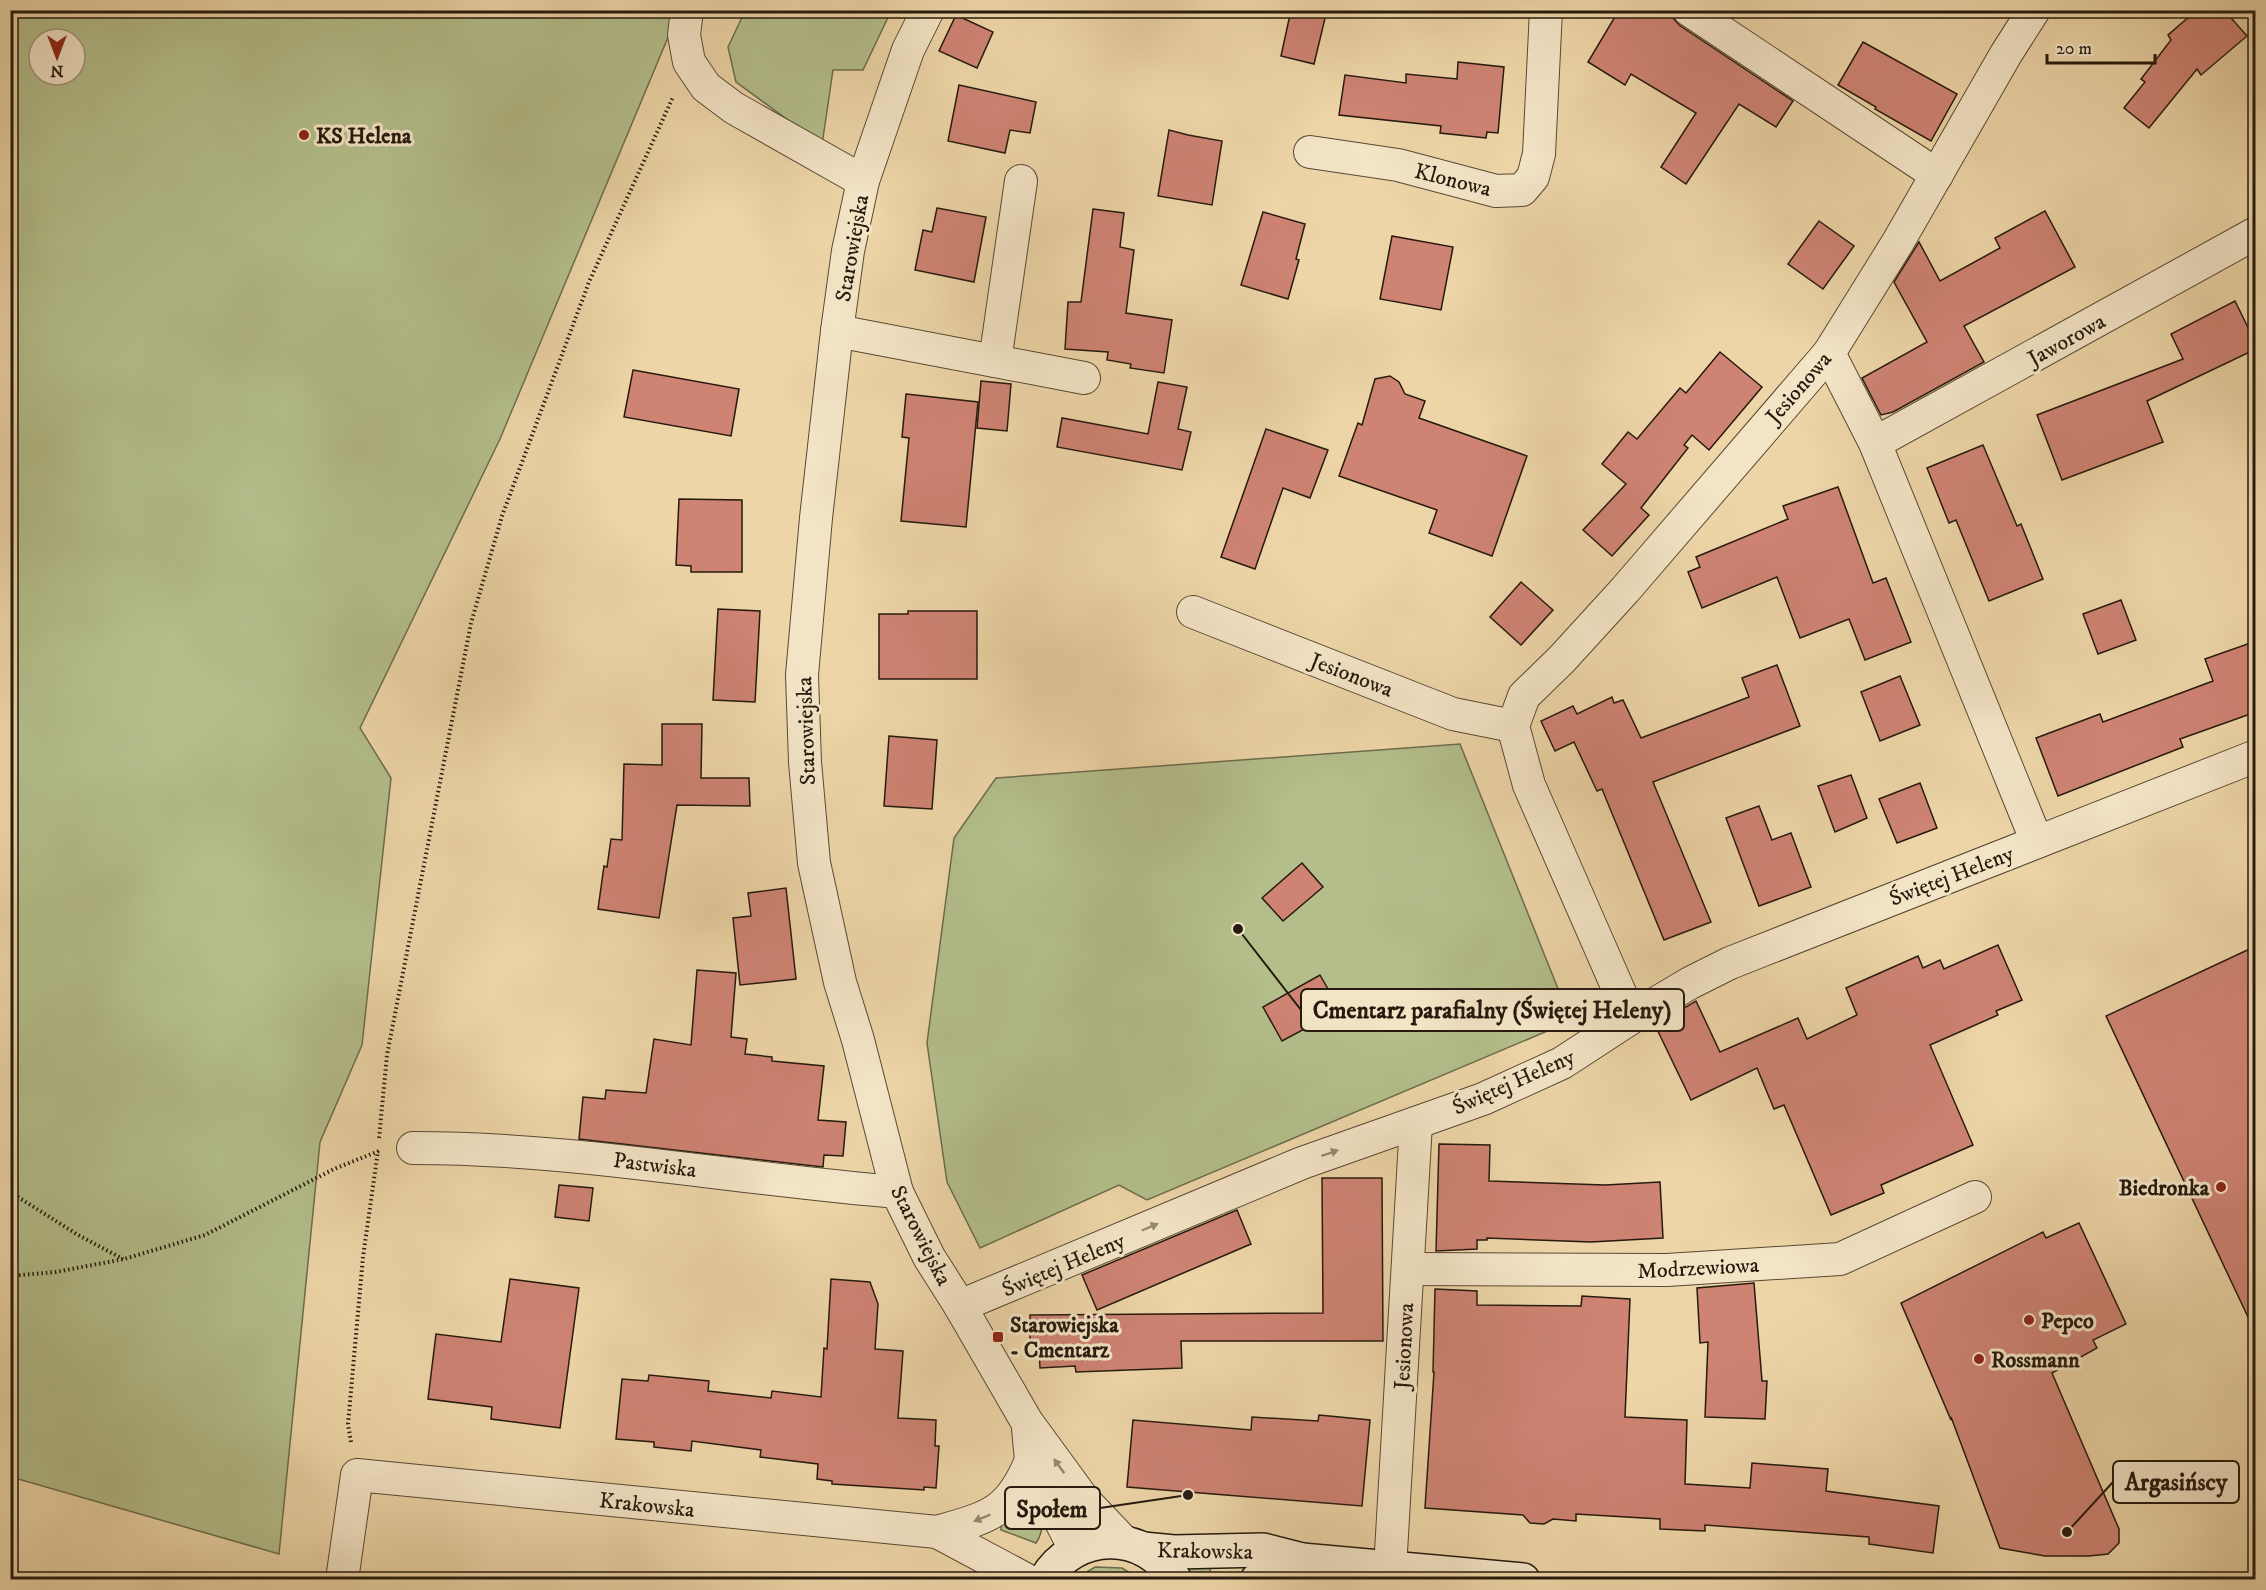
<svg xmlns="http://www.w3.org/2000/svg" width="2266" height="1590" font-family="'IM FELL DW Pica',serif">
	<style>
		.green { fill: #b3be8b; stroke: #6c6c4c; stroke-width: 1.5; fill-rule: evenodd }
		.building { fill: #ce8373; stroke: #261a0e; stroke-width: 1.5 }
		.lines { fill: none; stroke-linecap: round; stroke-linejoin: round }
		.street-casing { stroke: #584934; stroke-width: 34 }
		.secondary-casing { stroke: #261a0e; stroke-width: 36 }
		.path { stroke: #261a0e; stroke-width: 4; stroke-dasharray: 1.5 3; stroke-linecap: butt }
		.street { stroke: #f3e4c6; stroke-width: 32 }
		.secondary { stroke: #f3e4c6; stroke-width: 33 }
		.oneway { fill: #978973 }
		.poi-dot { fill: #8f2418; stroke: #f3e4c6; stroke-width: 2 }
		.labels { text-anchor: middle; stroke-width: 6; stroke-linejoin: round; paint-order: stroke }
		.poi-label { font-size: 22px; font-weight: bold; fill: #261a0e; stroke: #f3e4c6; text-anchor: start }
		.street-label { font-size: 22px; fill: #261a0e; stroke: #f3e4c6 }
		.leader { fill: none; stroke: #261a0e; stroke-width: 2 }
		.callout-dot { fill: #261a0e; stroke: #f3e4c6; stroke-width: 2 }
		.callout { fill: #f3e4c6; stroke: #261a0e; stroke-width: 2 }
		.callout-label { font-size: 24px; text-anchor: middle; font-weight: bold; fill: #261a0e }
	</style>
	<rect width="100%" height="100%" fill="#edd5a7"/>
	<filter id="stains"><feTurbulence type="fractalNoise" baseFrequency=".00333" numOctaves="4"/><feColorMatrix values="0 0 0 0 .2 0 0 0 0 .09 0 0 0 0 .02 0 0 0 .5 -.17"/></filter>
	<radialGradient id="worn" r=".72"><stop offset=".6" stop-color="#630" stop-opacity="0"/><stop offset="1" stop-color="#630" stop-opacity=".3"/></radialGradient>
	<g class="green">
		<path d="M 10,11 L 679,11 L 500,439 L 360,728 L 391,778 L 362,1045 L 320,1142 L 279,1554 L 11,1477 ZM 39,39 L 75,39 L 75,75 L 39,75 Z"/>
		<path d="M 745,11 L 891,11 L 863,70 L 833,70 L 822,145 L 736,82 L 728,47 Z"/>
		<path d="M 1460,744 L 1571,1021 L 1147,1200 L 1119,1185 L 980,1248 L 947,1182 L 927,1043 L 954,838 L 996,778 Z"/>
		<path d="M 1026,1496 L 1037,1499 C 1041,1515 1046,1529 1036,1543 L 1001,1530 L 1001,1524 Z"/>
		<path d="M 1208,1560 L 1212,1579 L 1190,1579 L 1184,1562 Z"/>
		<path d="M 1095,1567 L 1122,1568 L 1140,1579 L 1075,1579 Z"/>
	</g>
	<g class="building">
		<path d="M 1291,10 L 1327,10 L 1314,64 L 1281,56 Z"/>
		<path d="M 1619,10 L 1671,10 L 1673,18 L 1679,25 L 1793,101 L 1776,127 L 1739,104 L 1686,184 L 1661,167 L 1696,113 L 1631,74 L 1625,85 L 1588,62 Z"/>
		<path d="M 2197,10 L 2224,10 L 2247,36 L 2201,75 L 2197,69 L 2149,128 L 2124,108 L 2145,82 L 2141,79 L 2171,40 L 2168,35 Z"/>
		<path d="M 956,15 L 993,32 L 977,68 L 939,51 Z"/>
		<path d="M 1863,42 L 1957,94 L 1931,141 L 1875,109 L 1876,107 L 1838,85 Z"/>
		<path d="M 1458,62 L 1504,67 L 1498,133 L 1487,132 L 1486,138 L 1440,133 L 1441,126 L 1339,115 L 1345,75 L 1406,83 L 1406,74 L 1457,79 Z"/>
		<path d="M 959,85 L 1036,102 L 1030,133 L 1010,130 L 1005,153 L 948,141 Z"/>
		<path d="M 1169,130 L 1188,135 L 1222,141 L 1212,205 L 1158,196 Z"/>
		<path d="M 937,208 L 986,217 L 974,282 L 915,270 L 923,230 L 932,232 Z"/>
		<path d="M 1093,209 L 1124,213 L 1120,247 L 1134,250 L 1126,313 L 1172,320 L 1164,373 L 1130,368 L 1131,364 L 1107,360 L 1108,352 L 1065,349 L 1068,302 L 1081,302 Z"/>
		<path d="M 2045,211 L 2075,267 L 1964,326 L 1984,362 L 1893,412 L 1881,415 L 1862,378 L 1927,342 L 1894,282 L 1919,242 L 1940,281 L 2000,248 L 1995,238 Z"/>
		<path d="M 1263,212 L 1305,224 L 1296,259 L 1299,260 L 1288,299 L 1241,285 Z"/>
		<path d="M 1819,221 L 1854,246 L 1823,289 L 1788,264 Z"/>
		<path d="M 1392,236 L 1453,247 L 1441,310 L 1380,299 Z"/>
		<path d="M 2235,301 L 2256,344 L 2256,349 L 2147,401 L 2163,442 L 2062,480 L 2037,415 L 2183,359 L 2171,334 Z"/>
		<path d="M 1720,352 L 1762,387 L 1709,450 L 1692,435 L 1684,445 L 1688,448 L 1641,508 L 1649,515 L 1612,556 L 1583,530 L 1626,484 L 1602,464 L 1628,432 L 1637,439 L 1680,388 L 1686,393 Z"/>
		<path d="M 633,370 L 739,389 L 731,436 L 624,417 Z"/>
		<path d="M 1390,376 L 1399,382 L 1405,394 L 1425,401 L 1419,418 L 1527,456 L 1492,556 L 1429,533 L 1437,510 L 1339,476 L 1358,423 L 1362,425 L 1375,379 Z"/>
		<path d="M 981,381 L 1011,384 L 1007,431 L 977,428 Z"/>
		<path d="M 1158,382 L 1187,387 L 1178,429 L 1191,432 L 1182,470 L 1057,447 L 1062,418 L 1148,434 Z"/>
		<path d="M 906,394 L 978,402 L 966,527 L 901,521 L 909,438 L 902,437 Z"/>
		<path d="M 1266,429 L 1328,450 L 1310,498 L 1283,488 L 1255,569 L 1221,557 Z"/>
		<path d="M 1983,445 L 2017,526 L 2021,524 L 2043,579 L 1989,601 L 1956,520 L 1949,523 L 1927,468 Z"/>
		<path d="M 1838,487 L 1873,583 L 1886,578 L 1911,642 L 1865,660 L 1849,619 L 1800,638 L 1777,577 L 1702,608 L 1688,572 L 1700,567 L 1696,557 L 1788,519 L 1783,506 Z"/>
		<path d="M 679,499 L 742,500 L 742,572 L 691,572 L 691,566 L 676,565 Z"/>
		<path d="M 1521,582 L 1553,610 L 1521,645 L 1490,617 Z"/>
		<path d="M 2121,600 L 2136,640 L 2098,654 L 2083,614 Z"/>
		<path d="M 718,609 L 760,611 L 755,702 L 713,700 Z"/>
		<path d="M 908,611 L 977,611 L 977,679 L 879,679 L 879,614 L 908,614 Z"/>
		<path d="M 2256,641 L 2256,712 L 2180,739 L 2183,747 L 2058,796 L 2036,738 L 2100,714 L 2103,722 L 2213,681 L 2205,659 Z"/>
		<path d="M 1777,665 L 1800,726 L 1653,782 L 1711,922 L 1664,940 L 1602,789 L 1597,791 L 1574,742 L 1555,751 L 1541,721 L 1573,706 L 1577,714 L 1612,697 L 1614,703 L 1623,700 L 1641,738 L 1749,697 L 1742,678 Z"/>
		<path d="M 1900,676 L 1920,725 L 1880,741 L 1861,692 Z"/>
		<path d="M 662,724 L 702,724 L 701,778 L 749,778 L 750,806 L 677,805 L 659,918 L 598,909 L 604,866 L 607,867 L 611,839 L 622,840 L 624,764 L 662,765 Z"/>
		<path d="M 889,736 L 937,740 L 932,809 L 884,806 Z"/>
		<path d="M 1851,775 L 1867,818 L 1835,832 L 1818,786 Z"/>
		<path d="M 1920,783 L 1937,828 L 1897,843 L 1879,799 Z"/>
		<path d="M 1759,806 L 1772,840 L 1791,833 L 1811,887 L 1759,906 L 1726,818 Z"/>
		<path d="M 1302,863 L 1323,887 L 1283,921 L 1262,898 Z"/>
		<path d="M 786,888 L 796,979 L 740,985 L 733,918 L 751,916 L 748,893 Z"/>
		<path d="M 1998,945 L 2022,1000 L 1996,1011 L 1998,1015 L 1930,1045 L 1973,1145 L 1881,1185 L 1884,1193 L 1831,1215 L 1784,1105 L 1774,1109 L 1757,1068 L 1691,1100 L 1655,1025 L 1696,1001 L 1720,1052 L 1798,1018 L 1807,1039 L 1857,1015 L 1846,988 L 1918,956 L 1923,968 L 1940,960 L 1944,969 Z"/>
		<path d="M 2256,946 L 2256,1334 L 2106,1016 Z"/>
		<path d="M 697,970 L 736,973 L 731,1037 L 747,1039 L 745,1054 L 772,1057 L 772,1061 L 824,1066 L 818,1120 L 846,1122 L 843,1156 L 824,1155 L 823,1167 L 579,1139 L 583,1097 L 605,1099 L 606,1090 L 646,1093 L 654,1039 L 691,1045 Z"/>
		<path d="M 1320,975 L 1340,1010 L 1282,1041 L 1263,1007 Z"/>
		<path d="M 1439,1144 L 1490,1145 L 1489,1181 L 1605,1185 L 1660,1182 L 1663,1238 L 1591,1242 L 1487,1238 L 1487,1240 L 1477,1240 L 1477,1249 L 1436,1251 Z"/>
		<path d="M 1322,1178 L 1382,1178 L 1383,1341 L 1181,1341 L 1182,1368 L 1076,1372 L 1075,1366 L 1040,1368 L 1039,1347 L 1030,1344 L 1030,1315 L 1323,1313 Z"/>
		<path d="M 559,1185 L 593,1188 L 589,1221 L 555,1217 Z"/>
		<path d="M 1237,1210 L 1251,1244 L 1097,1310 L 1082,1275 Z"/>
		<path d="M 2079,1223 L 2126,1324 L 2093,1340 L 2097,1348 L 2052,1373 L 2119,1529 L 2119,1543 L 2108,1554 L 2089,1556 L 2045,1556 L 2000,1548 L 1951,1417 L 1951,1420 L 1901,1303 L 2043,1232 L 2046,1238 Z"/>
		<path d="M 510,1279 L 579,1288 L 560,1428 L 491,1419 L 492,1407 L 428,1399 L 436,1334 L 501,1342 Z"/>
		<path d="M 831,1279 L 870,1282 L 878,1304 L 875,1349 L 903,1351 L 898,1418 L 936,1420 L 935,1446 L 939,1446 L 936,1488 L 924,1487 L 924,1490 L 832,1484 L 832,1481 L 817,1479 L 818,1464 L 760,1457 L 761,1450 L 692,1441 L 691,1451 L 654,1447 L 654,1442 L 616,1439 L 622,1379 L 648,1381 L 649,1375 L 709,1381 L 708,1391 L 771,1398 L 772,1391 L 821,1397 L 824,1348 L 827,1349 Z"/>
		<path d="M 1754,1283 L 1762,1381 L 1767,1381 L 1765,1419 L 1705,1417 L 1708,1342 L 1700,1343 L 1697,1288 Z"/>
		<path d="M 1435,1289 L 1477,1291 L 1477,1305 L 1581,1306 L 1582,1296 L 1630,1299 L 1625,1417 L 1687,1420 L 1685,1484 L 1750,1488 L 1752,1463 L 1828,1469 L 1826,1491 L 1939,1506 L 1933,1553 L 1869,1544 L 1869,1537 L 1705,1525 L 1705,1531 L 1660,1529 L 1660,1519 L 1576,1514 L 1576,1521 L 1553,1519 L 1544,1524 L 1530,1523 L 1523,1515 L 1425,1508 L 1434,1372 L 1433,1372 Z"/>
		<path d="M 1319,1415 L 1370,1420 L 1362,1506 L 1127,1487 L 1133,1420 L 1251,1430 L 1252,1417 L 1318,1421 Z"/>
	</g>
	<g class="lines">
		<g class="street-casing">
			<g id="street">
				<path d="M 687,10 L 684,35 L 689,62 L 706,87 L 734,108 L 863,181"/>
				<path d="M 928,10 L 908,50 L 863,181 L 848,251 L 837,331 L 816,518 L 802,675 L 805,762 L 814,863 L 840,982 L 858,1040 L 897,1192 L 929,1257 L 960,1306 L 1027,1422 L 1084,1500 L 1124,1542"/>
				<path d="M 1689,10 L 1937,175"/>
				<path d="M 1310,152 L 1398,165 L 1496,191 L 1522,190 L 1533,177 L 1539,154 L 1546,10"/>
				<path d="M 837,331 L 1084,378"/>
				<path d="M 1829,353 L 1875,443"/>
				<path d="M 995,361 L 1021,181"/>
				<path d="M 1193,612 L 1453,714 L 1513,726"/>
				<path d="M 2037,842 L 1875,443 L 2256,233"/>
				<path d="M 1631,1018 L 1529,785 L 1513,726 L 1524,696 L 1562,659 L 1625,590 L 1829,353 L 1898,242 L 2006,54 L 2034,10"/>
				<path d="M 413,1148 C 576,1148 735,1179 897,1192"/>
				<path d="M 1408,1269 L 1667,1270 L 1840,1259 L 1975,1197"/>
				<path d="M 960,1306 L 1302,1163 L 1483,1099 L 1562,1063 L 1631,1018 L 1690,983 L 1730,963 L 2256,756"/>
				<path d="M 1028,1429 L 1031,1460 L 1036,1474 L 1075,1549"/>
				<path d="M 937,1532 C 989,1517 1010,1513 1031,1460"/>
				<path d="M 1390,1569 L 1416,1123"/>
				<path d="M 342,1580 L 357,1475 L 937,1532 L 1027,1580"/>
			</g>
		</g>
		<g class="secondary-casing">
			<g id="secondary">
				<path d="M 1143,1549 L 1174,1552 L 1263,1550 L 1302,1560 L 1523,1580"/>
				<path d="M 1045,1580 C 1074,1530 1146,1528 1175,1580"/>
				<path d="M 1257,1580 L 1302,1560"/>
			</g>
		</g>
		<g class="path">
			<path d="M 379,1138 L 387,1055 L 471,623 L 502,516 L 589,282 L 673,97"/>
			<path d="M 10,1192 L 78,1235 L 123,1259"/>
			<path d="M 10,1276 L 56,1272 L 124,1259 L 205,1235 L 334,1169 L 379,1151"/>
			<path d="M 351,1442 L 348,1424 L 363,1257 L 378,1151"/>
		</g>
		<use href="#street" class="street"/>
		<use href="#secondary" class="secondary"/>
	</g>
	<defs><path id="oneway-solid" d="M-6-.8H1V-3.2L6.5 0L1 3.2V.8H-6Z" transform="scale(1.5)"/></defs>
	<g class="oneway">
		<use href="#oneway-solid" transform="translate(1330 1153) rotate(-19)"/>
		<use href="#oneway-solid" transform="translate(1150 1227) rotate(-23)"/>
		<use href="#oneway-solid" transform="translate(1059 1466) rotate(-126)"/>
		<use href="#oneway-solid" transform="translate(982 1518) rotate(158)"/>
	</g>
	<g class="poi-dot">
		<circle cx="304" cy="135" r="6"/>
		<circle cx="2221" cy="1187" r="6"/>
		<circle cx="2029" cy="1320" r="6"/>
		<rect x="992" y="1331" width="12" height="12" rx="3"/>
		<circle cx="1979" cy="1359" r="6"/>
	</g>
	<g class="labels">
		<g class="poi-label">
			<text x="316" y="143">KS Helena</text>
			<text x="2209" y="1195" text-anchor="end">Biedronka</text>
			<text x="2041" y="1328">Pepco</text>
			<text x="1010" y="1332">Starowiejska<tspan x="1010" dy="25">- Cmentarz</tspan></text>
			<text x="1991" y="1367">Rossmann</text>
		</g>
		<g class="street-label">
			<text transform="translate(1453 179) rotate(14)" y="8">Klonowa</text>
			<text transform="translate(851 248) rotate(-80)" y="8">Starowiejska</text>
			<text transform="translate(2066 339) rotate(-29)" y="8">Jaworowa</text>
			<text transform="translate(1798 387) rotate(-49)" y="8">Jesionowa</text>
			<text transform="translate(1352 674) rotate(21)" y="8">Jesionowa</text>
			<text transform="translate(805 731) rotate(-92)" y="8">Starowiejska</text>
			<text transform="translate(1951 875) rotate(-21)" y="8">Świętej Heleny</text>
			<text transform="translate(1513 1081) rotate(-24)" y="8">Świętej Heleny</text>
			<text transform="translate(655 1164) rotate(7)" y="8">Pastwiska</text>
			<text transform="translate(922 1235) rotate(63)" y="8">Starowiejska</text>
			<text transform="translate(1063 1264) rotate(-23)" y="8">Świętej Heleny</text>
			<text transform="translate(1698 1267) rotate(-3)" y="8">Modrzewiowa</text>
			<text transform="translate(1403 1346) rotate(-87)" y="8">Jesionowa</text>
			<text transform="translate(647 1504) rotate(6)" y="8">Krakowska</text>
			<text transform="translate(1205 1550) rotate(1)" y="8">Krakowska</text>
		</g>
	</g>
	<path class="leader" d="M1238 929L1301 1010M2067 1532L2113 1482M1188 1495L1100 1508"/>
	<g class="callout-dot">
		<circle cx="1238" cy="929" r="6"/>
		<circle cx="2067" cy="1532" r="6"/>
		<circle cx="1188" cy="1495" r="6"/>
	</g>
	<g class="callout">
		<rect x="1301" y="989" width="383" height="42" rx="6"/>
		<rect x="2113" y="1461" width="126" height="42" rx="6"/>
		<rect x="1005" y="1487" width="95" height="42" rx="6"/>
	</g>
	<g class="callout-label">
		<text x="1492" y="1018">Cmentarz parafialny (Świętej Heleny)</text>
		<text x="2176" y="1490">Argasińscy</text>
		<text x="1052" y="1517">Społem</text>
	</g>
	<rect width="2266" height="1590" fill="none" stroke="#edd5a7" stroke-width="36"/>
	<rect x="12" y="12" width="2242" height="1566" fill="none" stroke="#261a0e" stroke-width="3"/>
	<rect x="18" y="18" width="2230" height="1554" fill="none" stroke="#261a0e" stroke-width="1.5"/>
	<g transform="translate(57 57) rotate(180)"><circle r="28" fill="#f3e4c6" stroke="#a1937c" stroke-width="1.5"/>
	<path d="M0-4.5L10 22L0 15L-10 22Z" fill="#8f2418"/>
	<text y="-9" font-size="16" font-weight="bold" text-anchor="middle" fill="#261a0e">N</text>
	</g>
	<path d="M2047 54v9h108v-9" fill="none" stroke="#261a0e" stroke-width="3"/>
	<text x="2056" y="54" font-size="18" fill="#261a0e" stroke="#f3e4c6" stroke-width="4.5" paint-order="stroke">20 m</text>
	<rect width="100%" height="100%" filter="url(#stains)"/>
	<rect width="100%" height="100%" fill="url(#worn)"/>
</svg>
